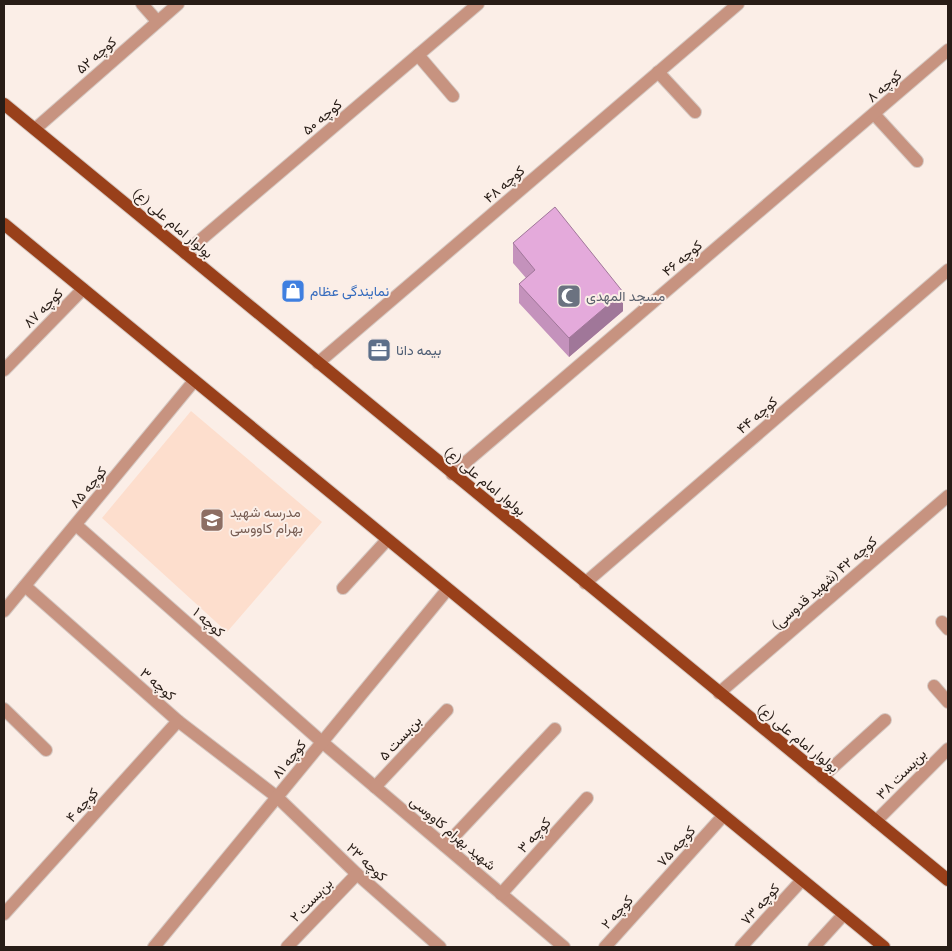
<svg xmlns="http://www.w3.org/2000/svg" width="952" height="951" font-family="'IBM Plex Serif',Vazirmatn,serif">
	<style>
		.built { fill: #fddecd }
		.lines { fill: none; stroke-linecap: round; stroke-linejoin: round }
		.minor-casing { stroke: #d5c8c2; stroke-width: 14 }
		.primary-casing { stroke: #d5c8c2; stroke-width: 14 }
		.minor { stroke: #c79380; stroke-width: 12 }
		.primary { stroke: #99401a; stroke-width: 12 }
		.wall { fill: #c492bc }
		.shaded-wall { fill: #a07799 }
		.building { fill: #e4aadb; stroke: #a07799 }
		.labels { text-anchor: middle; stroke-width: 4; stroke-linejoin: round; paint-order: stroke }
		.street-label { font-size: 14px; fill: #281d17; stroke: #fbeee7 }
		.shop-label { font-size: 14px; fill: #366cbe; stroke: #fbeee7; text-anchor: start }
		.worship-label { font-size: 14px; fill: #5b616d; stroke: #fbeee7; text-anchor: start }
		.service-label { font-size: 14px; fill: #4e5e75; stroke: #fbeee7; text-anchor: start }
		.education-label { font-size: 14px; fill: #785e54; stroke: #fbeee7; text-anchor: start }
	</style>
	<rect width="100%" height="100%" fill="#fbeee7"/>
	<path class="built" d="M 191,411 L 322,522 L 227,632 L 102,518 Z"/>
	<g class="lines">
		<g class="minor-casing">
			<g id="minor">
				<path d="M 142,4 L 157,21"/>
				<path d="M 418,55 L 453,96"/>
				<path d="M 658,72 L 695,112"/>
				<path d="M 874,114 L 917,161"/>
				<path d="M 35,129 L 178,4"/>
				<path d="M 185,253 L 478,4"/>
				<path d="M 318,363 L 738,4"/>
				<path d="M 4,370 L 83,289"/>
				<path d="M 452,474 L 948,50"/>
				<path d="M 76,525 L 322,742 L 564,947"/>
				<path d="M 585,583 L 948,270"/>
				<path d="M 25,586 L 178,721 L 277,797 L 357,874 L 440,947"/>
				<path d="M 343,588 L 387,540"/>
				<path d="M 4,611 L 194,381"/>
				<path d="M 942,622 L 948,629"/>
				<path d="M 934,686 L 948,702"/>
				<path d="M 719,693 L 948,496"/>
				<path d="M 4,709 L 46,750"/>
				<path d="M 822,777 L 885,720"/>
				<path d="M 375,787 L 447,710"/>
				<path d="M 876,821 L 948,749"/>
				<path d="M 445,846 L 555,729"/>
				<path d="M 501,894 L 587,798"/>
				<path d="M 4,914 L 178,721"/>
				<path d="M 154,947 L 447,590"/>
				<path d="M 287,947 L 357,874"/>
				<path d="M 605,947 L 723,816"/>
				<path d="M 741,947 L 802,880"/>
				<path d="M 814,947 L 844,914"/>
			</g>
		</g>
		<g class="primary-casing">
			<g id="primary">
				<path d="M 4,104 L 948,880"/>
				<path d="M 4,224 L 884,947"/>
			</g>
		</g>
		<use href="#minor" class="minor"/>
		<use href="#primary" class="primary"/>
	</g>
	<path class="wall" d="M 513,243 L 623,311 L 569,357 L 519,303 L 519,284 L 526,278 L 513,263 Z"/>
	<path class="shaded-wall" d="M 623,292 L 623,311 L 569,357 L 569,338 Z"/>
	<path class="building" d="M 555,207 L 623,292 L 569,338 L 519,284 L 535,270 L 513,243 Z"/>
	<defs>
		<g id="shop-square" transform="scale(1.25)"><rect x="-9" y="-9" width="18" height="18" rx="4" fill="#3f7fe0" stroke="#fbeee7"/><path d="M-5-2.5h2.3a2.7 3.5 0 0 1 5.4 0H5L5.5 6h-11ZM-1.5-2.5h3a1.5 2.3 0 0 0-3 0Z" fill="#fff"/></g>
		<g id="mosque-square" transform="scale(1.25)"><rect x="-9" y="-9" width="18" height="18" rx="4" fill="#6b7280" stroke="#fbeee7"/><path d="M3.5-4.9A6 6 0 1 0 3.5 4.9A5 5 0 1 1 3.5-4.9Z" fill="#fff"/></g>
		<g id="office-square" transform="scale(1.25)"><rect x="-9" y="-9" width="18" height="18" rx="4" fill="#5c6f8a" stroke="#fbeee7"/><path d="M-6-3h4V-5.5h4V-3h4V5H-6ZM-1-4.5V-3h2v-1.5ZM-6 0V1H6V0Z" fill="#fff"/></g>
		<g id="school-square" transform="scale(1.25)"><rect x="-9" y="-9" width="18" height="18" rx="4" fill="#8d6e63" stroke="#fbeee7"/><path d="M0-5L7-2L0 1L-7-2ZM-4 1L0 2.5L4 1V4Q0 6-4 4Z" fill="#fff"/></g>
	</defs>
	<g fill-rule="evenodd">
		<use href="#shop-square" x="293" y="291"/>
		<use href="#mosque-square" x="569" y="296"/>
		<use href="#office-square" x="379" y="350"/>
		<use href="#school-square" x="212" y="520"/>
	</g>
	<g class="labels">
		<g class="street-label">
			<text transform="translate(96 55) rotate(-41)" y="5">کوچه ۵۲</text>
			<text transform="translate(884 86) rotate(-41)" y="5">کوچه ۸</text>
			<text transform="translate(322 117) rotate(-40)" y="5">کوچه ۵۰</text>
			<text transform="translate(504 184) rotate(-41)" y="5">کوچه ۴۸</text>
			<text transform="translate(173 223) rotate(40)" y="5">بولوار امام علی (ع)</text>
			<text transform="translate(682 258) rotate(-40)" y="5">کوچه ۴۶</text>
			<text transform="translate(43 308) rotate(-45)" y="5">کوچه ۸۷</text>
			<text transform="translate(757 415) rotate(-41)" y="5">کوچه ۴۴</text>
			<text transform="translate(485 481) rotate(39)" y="5">بولوار امام علی (ع)</text>
			<text transform="translate(88 487) rotate(-50)" y="5">کوچه ۸۵</text>
			<text transform="translate(824 583) rotate(-41)" y="5">کوچه ۴۲ (شهید قدوسی)</text>
			<text transform="translate(209 622) rotate(41)" y="5">کوچه ۱</text>
			<text transform="translate(158 684) rotate(41)" y="5">کوچه ۳</text>
			<text transform="translate(400 738) rotate(-47)" y="5">بن‌بست ۵</text>
			<text transform="translate(798 738) rotate(39)" y="5">بولوار امام علی (ع)</text>
			<text transform="translate(289 759) rotate(-51)" y="5">کوچه ۸۱</text>
			<text transform="translate(901 774) rotate(-45)" y="5">بن‌بست ۳۸</text>
			<text transform="translate(82 805) rotate(-48)" y="5">کوچه ۴</text>
			<text transform="translate(453 833) rotate(40)" y="5">شهید بهرام کاووسی</text>
			<text transform="translate(534 835) rotate(-48)" y="5">کوچه ۳</text>
			<text transform="translate(676 846) rotate(-48)" y="5">کوچه ۷۵</text>
			<text transform="translate(367 862) rotate(43)" y="5">کوچه ۲۳</text>
			<text transform="translate(311 900) rotate(-46)" y="5">بن‌بست ۲</text>
			<text transform="translate(760 904) rotate(-48)" y="5">کوچه ۷۳</text>
			<text transform="translate(617 912) rotate(-48)" y="5">کوچه ۲</text>
		</g>
		<g class="shop-label">
			<text x="310" y="296">نمایندگی عظام</text>
		</g>
		<g class="worship-label">
			<text x="586" y="301">مسجد المهدی</text>
		</g>
		<g class="service-label">
			<text x="396" y="355">بیمه دانا</text>
		</g>
		<g class="education-label">
			<text x="230" y="517">مدرسه شهید<tspan x="230" dy="16">بهرام کاووسی</tspan></text>
		</g>
	</g>
	<rect width="952" height="951" fill="none" stroke="#281d17" stroke-width="10"/>
</svg>
